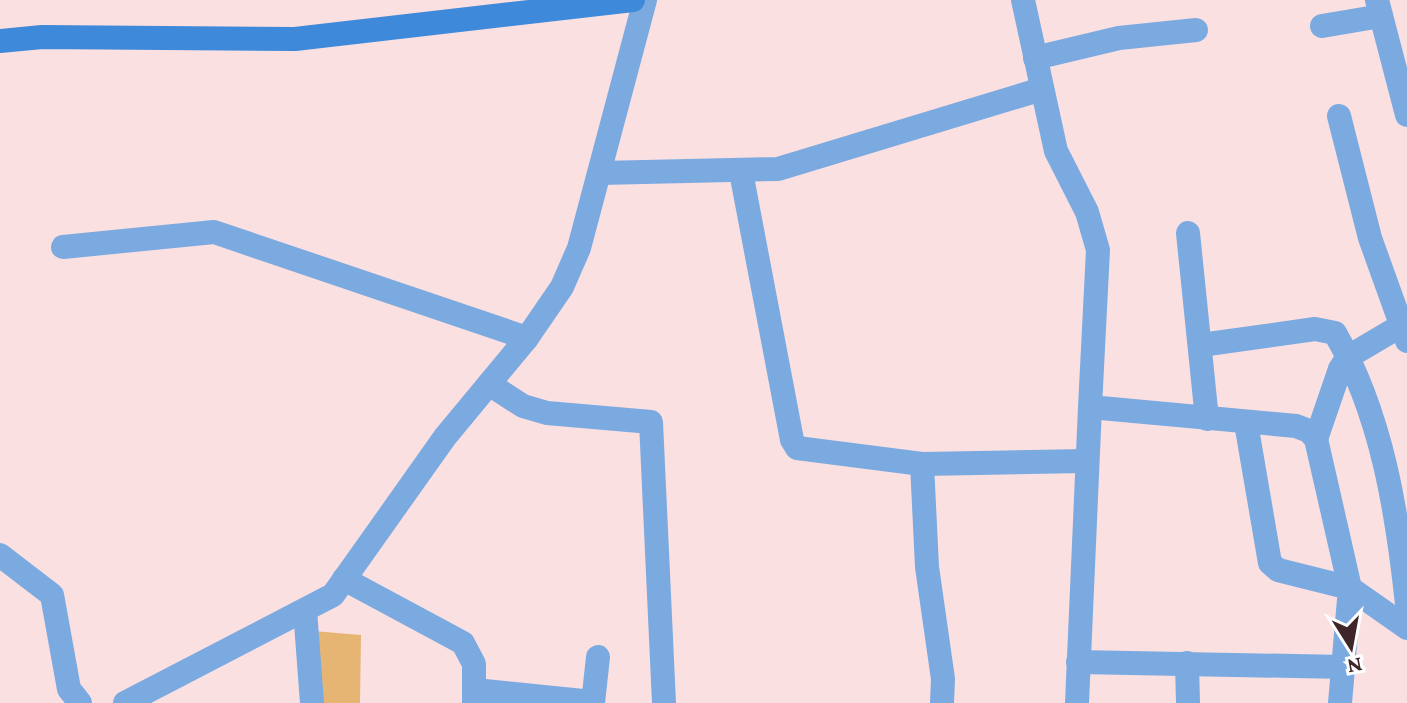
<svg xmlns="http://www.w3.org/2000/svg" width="1407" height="703" viewBox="0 0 1407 703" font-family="'Crimson Pro',serif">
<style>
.green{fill:#e6b473}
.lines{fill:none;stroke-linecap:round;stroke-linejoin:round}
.street{stroke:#7baae0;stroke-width:24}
.secondary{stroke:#3e89d9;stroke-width:24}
</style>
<rect width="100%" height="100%" fill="#fbe0e2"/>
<polygon class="green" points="301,630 361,635 360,703 312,703"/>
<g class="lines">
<g class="street">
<polyline points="1023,0 1056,151 1087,212 1098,250 1090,407 1296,426 1309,431 1316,439 1350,588 1407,628"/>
<polyline points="1377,0 1407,115"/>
<polyline points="1322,26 1381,16"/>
<polyline points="1035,58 1119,38 1196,30"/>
<polyline points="1339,116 1370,238 1407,341"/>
<polyline points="741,172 792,440 797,448 922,464 1086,461"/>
<polyline points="600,173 778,169 1042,89"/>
<polyline points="1188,233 1207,419"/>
<polyline points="63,247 214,232 527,338"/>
<path d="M1201 345 1315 329 1335 333C1382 415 1397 511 1407 604"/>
<polyline points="489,384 523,406 547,413 651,422 664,703"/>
<polyline points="1246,423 1270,563 1278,570 1350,588 1340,703"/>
<polyline points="1316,439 1340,369 1348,357 1407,322"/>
<polyline points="922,464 927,567 943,679 942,703"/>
<polyline points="0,555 52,595 69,689 80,703"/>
<polyline points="344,579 463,643 474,664 474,703"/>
<polyline points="305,610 312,703"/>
<polyline points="1078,662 1344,667"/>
<polyline points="1187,663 1188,703"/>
<polyline points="475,690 593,702"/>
<polyline points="125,703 333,595 445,437 527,338 562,287 579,248 645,0"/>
<polyline points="593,703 598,657"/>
<polyline points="1077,703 1090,407"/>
</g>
<polyline class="secondary" points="0,41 42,37 295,39 633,0"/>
</g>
<g transform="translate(1351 647) rotate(169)" stroke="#ffffff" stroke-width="6" paint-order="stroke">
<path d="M0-6L14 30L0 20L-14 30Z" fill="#3f2629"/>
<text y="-12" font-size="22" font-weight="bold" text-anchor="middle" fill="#3f2629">N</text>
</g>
</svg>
